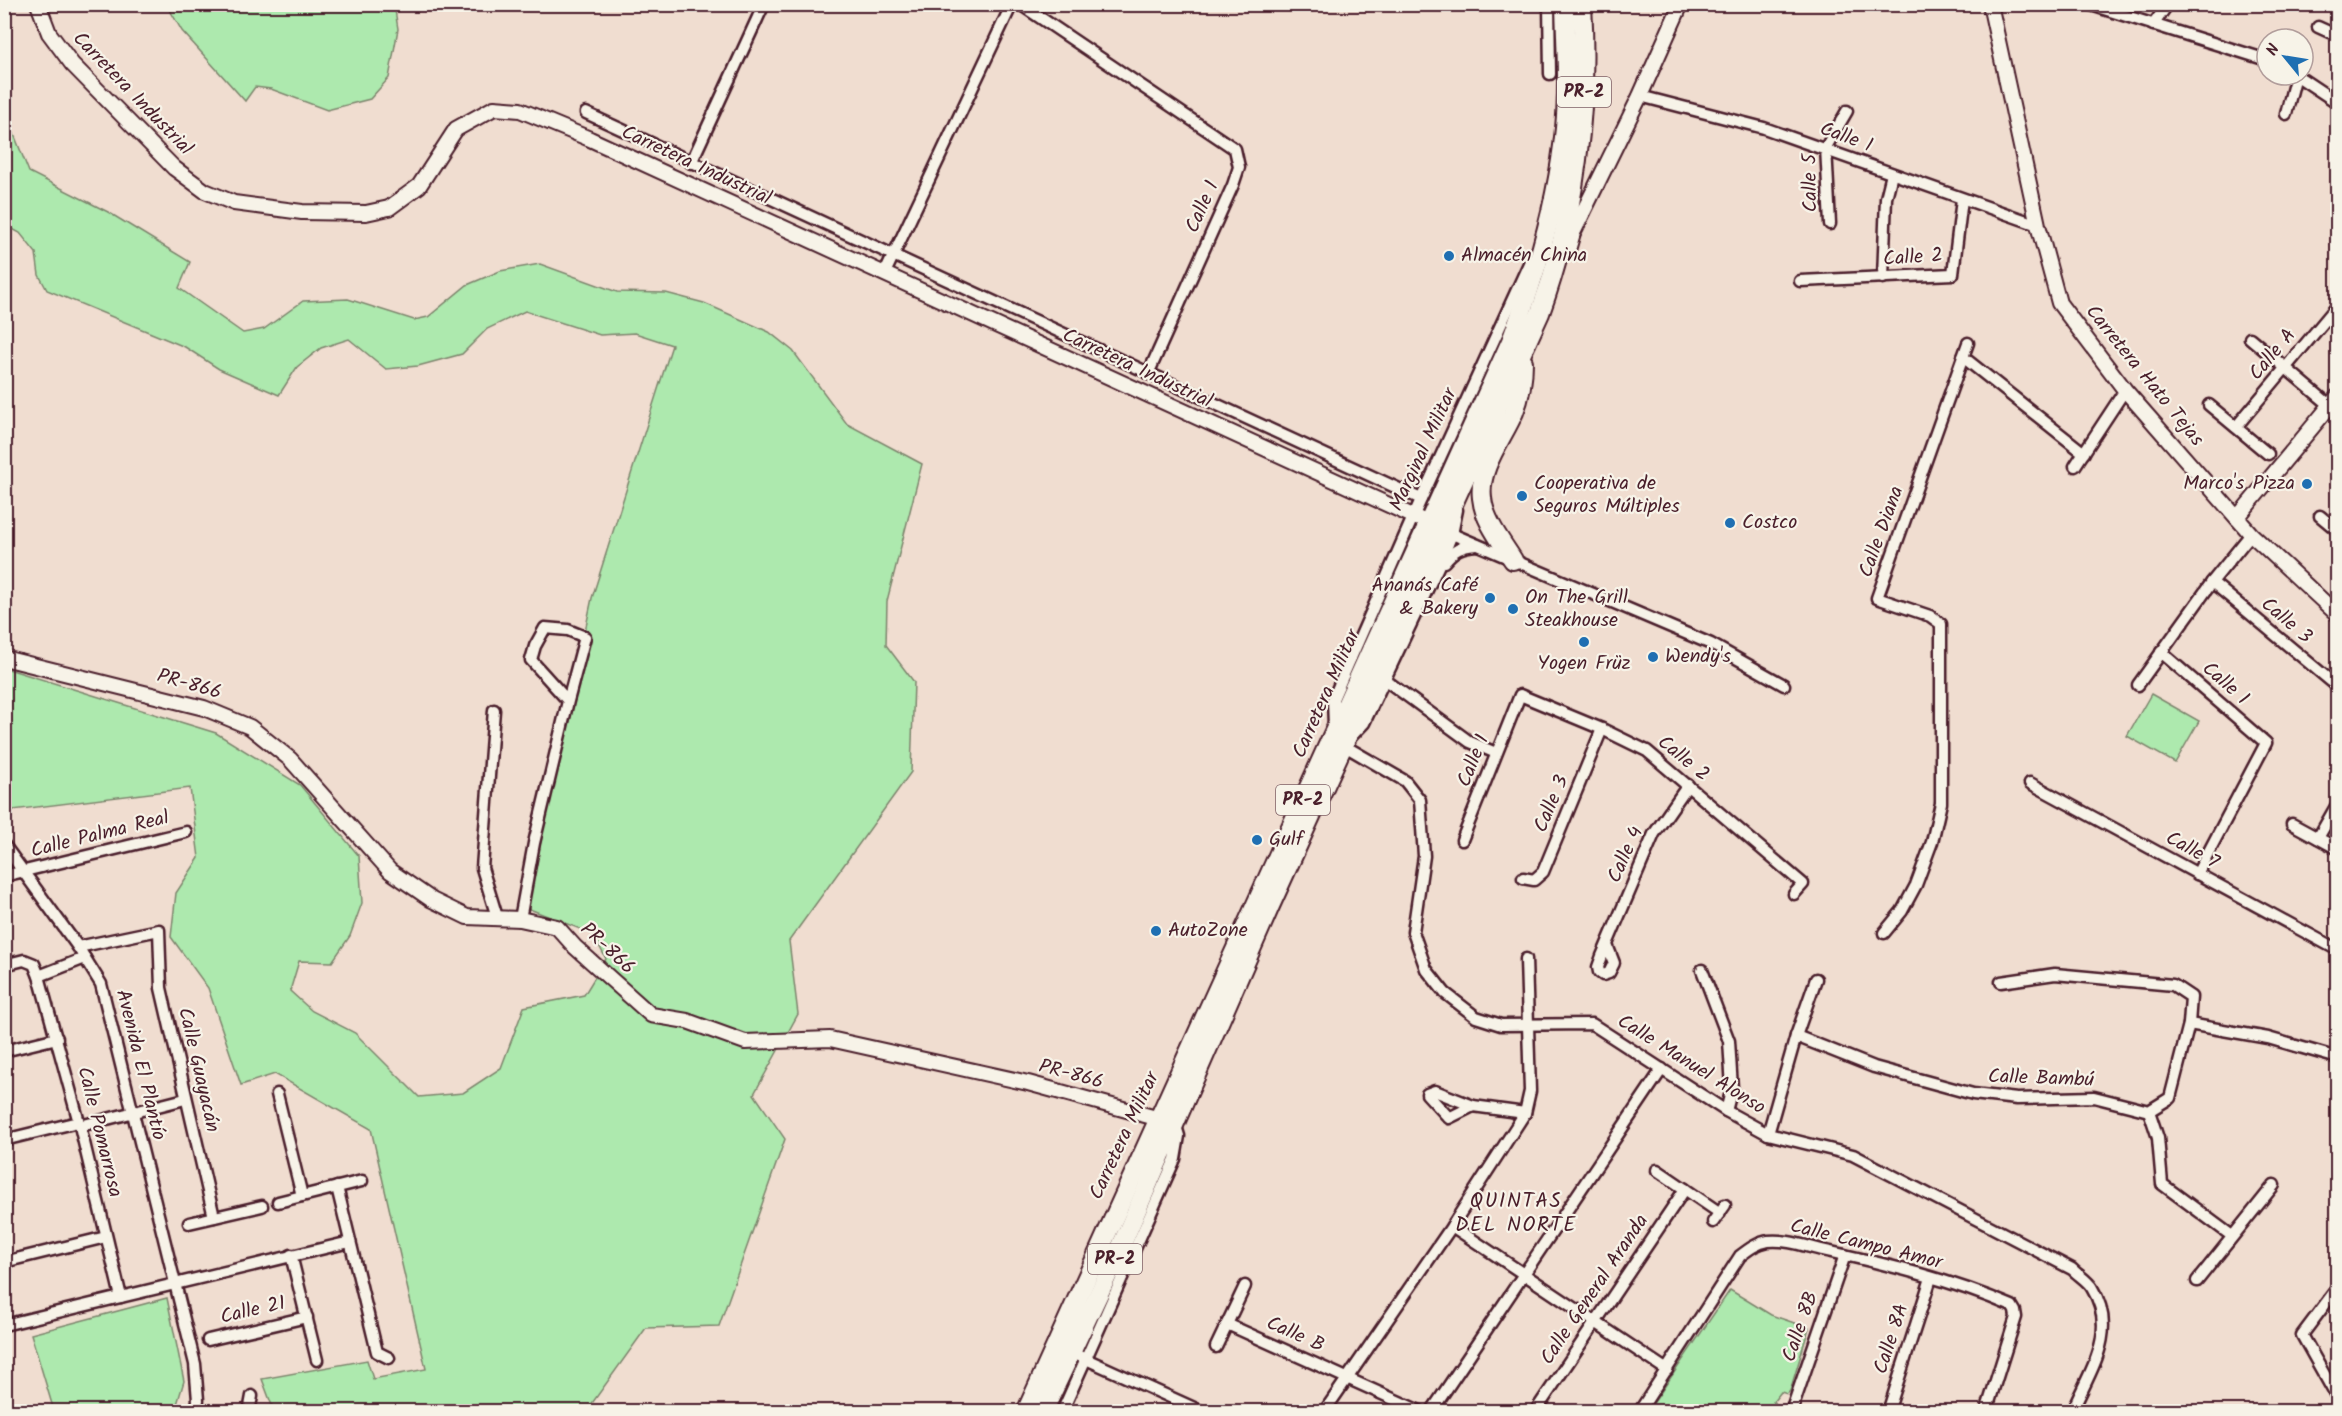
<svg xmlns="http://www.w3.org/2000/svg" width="2342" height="1416" viewBox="0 0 2342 1416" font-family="Kalam,sans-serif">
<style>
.green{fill:#ade9ae;stroke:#7c846c;stroke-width:1.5}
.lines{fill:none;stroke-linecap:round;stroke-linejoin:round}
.minor-casing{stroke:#4a1f2b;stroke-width:15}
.tertiary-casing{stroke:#4a1f2b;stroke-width:18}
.primary-casing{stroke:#4a1f2b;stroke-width:22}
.minor{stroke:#f7f3e8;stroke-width:10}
.tertiary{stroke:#f7f3e8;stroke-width:14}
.primary{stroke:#f7f3e8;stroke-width:18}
.poi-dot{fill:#1f6fb2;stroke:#f7f3e8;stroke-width:2}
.labels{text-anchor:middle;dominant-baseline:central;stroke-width:4.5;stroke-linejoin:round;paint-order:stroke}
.shield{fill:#f7f3e8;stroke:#7e5f64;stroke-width:1.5}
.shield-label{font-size:18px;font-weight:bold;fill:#4a1f2b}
.street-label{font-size:20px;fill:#4a1f2b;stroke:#f7f3e8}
.poi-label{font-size:20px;fill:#4a1f2b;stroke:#f7f3e8;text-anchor:start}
.neighbourhood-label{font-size:21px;letter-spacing:1.5px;fill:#4a1f2b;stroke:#f7f3e8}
</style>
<rect width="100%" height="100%" fill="#f0ddd0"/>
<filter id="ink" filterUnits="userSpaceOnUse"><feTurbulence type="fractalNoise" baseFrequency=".0167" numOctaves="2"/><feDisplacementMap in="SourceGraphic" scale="12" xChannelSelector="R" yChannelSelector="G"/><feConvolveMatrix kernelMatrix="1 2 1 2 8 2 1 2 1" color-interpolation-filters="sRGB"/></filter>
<g filter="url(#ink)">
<g class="green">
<polygon points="167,5 386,5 395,10 398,29 389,78 370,99 327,110 271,89 255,87 245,101 182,31"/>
<polygon points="4,109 29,172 108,212 190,262 179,288 243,333 264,329 303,301 348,299 414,320 428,317 467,285 500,271 540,264 617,292 666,293 704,303 769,332 793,351 847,424 922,464 887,601 886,645 914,682 911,772 789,941 798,1014 754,1094 785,1139 719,1326 646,1328 590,1406 592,1411 274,1411 262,1379 367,1360 373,1379 426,1369 371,1129 275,1074 241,1085 208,988 171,937 176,893 199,858 190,788 5,811 5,668 216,733 300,785 359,856 362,903 350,936 332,962 299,961 290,991 312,1011 355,1033 419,1097 463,1093 501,1068 524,1007 584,995 606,959 593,934 527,908 592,598 672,345 635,333 600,335 525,311 487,329 462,354 418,366 386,369 349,339 321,348 297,367 279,395 219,369 185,347 47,290 39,275 36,253 20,233 5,225"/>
<polygon points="2151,694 2199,721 2175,763 2127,736"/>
<polygon points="1730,1290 1771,1315 1809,1328 1790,1391 1787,1394 1781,1392 1773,1402 1784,1411 1648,1411"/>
<polygon points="167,1298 184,1381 175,1411 54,1411 31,1334"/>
</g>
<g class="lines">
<defs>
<g id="minor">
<polyline points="1020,4 1235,149 1239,167 1233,185 1148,374"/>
<polyline points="1549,4 1550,74"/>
<polyline points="2088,4 2267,60"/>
<polyline points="2153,25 2168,4"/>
<polyline points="2318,27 2338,36"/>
<polyline points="2296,75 2338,103"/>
<polyline points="1640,96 1764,128 2038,225"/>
<polyline points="586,113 1421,499"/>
<polyline points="2286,114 2296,75"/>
<polyline points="691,163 764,4"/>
<polyline points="1830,224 1826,147 1847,111"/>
<polyline points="884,275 1012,4"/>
<polyline points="1883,278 1886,198 1892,174"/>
<polyline points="1800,281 1953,274 1962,199"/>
<polyline points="2250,338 2338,412"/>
<polyline points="1963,357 2084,453"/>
<polyline points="2209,405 2268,454"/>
<polyline points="2236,427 2338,305"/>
<polyline points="2075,466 2125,390"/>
<path d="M1457 510 1452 534 1444 554 1364 723 1343 745 1405 781 1420 800 1424 856 1413 932 1426 969 1445 993 1476 1017 1501 1025 1592 1024 1726 1111 1768 1134 1853 1155 2072 1269C2078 1275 2088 1281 2092 1288 2119 1332 2090 1370 2072 1412"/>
<polyline points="2320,516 2338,531"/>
<polyline points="1452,534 1711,644 1784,685"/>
<path d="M1444 562C1454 550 1461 546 1477 545"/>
<polyline points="2212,582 2338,687"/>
<polyline points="2161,652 2266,743 2197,874"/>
<polyline points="1384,679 1470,742 1496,753"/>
<polyline points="2138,685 2212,582 2251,534"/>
<polyline points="494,710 482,868 497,917"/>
<polyline points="1334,726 1333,699 1413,517 1531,259"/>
<polyline points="2030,783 2338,950"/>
<polyline points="2292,824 2338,849"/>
<polyline points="2318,838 2338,803"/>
<polyline points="1462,840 1520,695 1602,729 1647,751 1803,884 1794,894"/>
<polyline points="4,845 78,947 101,984 195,1364 198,1400 196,1412"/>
<polyline points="4,876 186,832"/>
<polyline points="1523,878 1534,880 1543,872 1602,729"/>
<polyline points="520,919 534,843 568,701 531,660 535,646 545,628 568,630 585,637 568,701"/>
<polyline points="1884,933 1902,911 1916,885 1932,842 1941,803 1941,624 1930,616 1877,598 1968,343"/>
<polyline points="1607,945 1614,963 1609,973 1603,975 1599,972 1598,967 1602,956 1654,834 1688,785"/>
<polyline points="78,947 159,930 161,988 214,1217"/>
<polyline points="4,965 24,960 34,964 39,976 80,1126 121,1297"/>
<polyline points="1702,970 1729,1041 1732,1088 1726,1111"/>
<polyline points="39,976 85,958"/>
<polyline points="2189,1024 2268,1038 2338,1058"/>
<polyline points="1796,1036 1874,1067 1973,1094 2017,1099 2094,1097 2149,1111 2170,1098 2189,1024 2191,997 2173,985 2055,974 2001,982"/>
<polyline points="4,1051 57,1038"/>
<polygon points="1435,1091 1473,1106 1449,1118 1427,1094"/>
<polyline points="277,1094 302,1196"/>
<polyline points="1473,1106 1525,1113"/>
<polyline points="2149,1111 2158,1138 2162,1184 2232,1236"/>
<polyline points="80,1126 185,1099"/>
<polyline points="1768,1134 1796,1036 1816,979"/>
<polyline points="4,1140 78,1122"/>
<polyline points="1657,1170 1720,1213"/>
<polyline points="337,1187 377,1352 389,1358"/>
<polyline points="278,1202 362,1181"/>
<polyline points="1713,1222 1725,1205"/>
<polyline points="189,1223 262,1206"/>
<polyline points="1452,1226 1667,1370"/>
<polyline points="291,1255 317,1360"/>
<polyline points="4,1262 106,1237"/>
<polyline points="2197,1281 2274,1185"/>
<polyline points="2338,1287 2302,1335 2338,1399"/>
<polyline points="1227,1324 1422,1412"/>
<polyline points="4,1325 350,1242"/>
<polyline points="208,1340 307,1317"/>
<polyline points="1216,1347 1245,1286"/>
<polyline points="1066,1350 1203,1412"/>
<polyline points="249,1412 252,1396"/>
<polyline points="1062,1412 1175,1159 1179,1136 1175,1123"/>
<polyline points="1324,1412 1452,1226 1525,1113 1530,1091 1526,959"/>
<polyline points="1431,1412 1662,1069"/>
<polyline points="1535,1412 1685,1189"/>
<path d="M1639 1412 1740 1256C1749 1249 1757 1243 1768 1241 1786 1239 1805 1246 1822 1250 1886 1264 1952 1280 2012 1306L2015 1311 2016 1317 1986 1412"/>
<polyline points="1791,1412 1845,1255"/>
<polyline points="1888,1412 1931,1278"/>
</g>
<g id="tertiary">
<polyline points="38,4 49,33 72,64 174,168 205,191 234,203 302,212 366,213 389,208 419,186 456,129 494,108 520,110 590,139 1452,534"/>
<polyline points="1990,4 2038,225 2059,303 2125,390 2251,534 2338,615"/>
<polyline points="1568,250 1573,233 1640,96 1681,4"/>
<polyline points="2237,518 2338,396"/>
<polyline points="4,658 204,708 250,727 290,759 390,871 432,900 467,917 520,919 557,927 575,947 651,1015 687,1021 745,1042 830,1039 1028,1083 1167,1121"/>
</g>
<g id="primary">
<path d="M1513 560C1501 541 1484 520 1482 498 1478 468 1503 438 1514 412 1520 397 1523 378 1523 362"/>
<path d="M1026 1412 1511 341C1537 272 1558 201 1565 128 1569 87 1566 46 1565 4"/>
<path d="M1043 1412 1118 1253 1270 906 1540 313C1576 214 1588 108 1582 4"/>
</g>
</defs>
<use href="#minor" class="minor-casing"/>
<use href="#tertiary" class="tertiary-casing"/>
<use href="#primary" class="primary-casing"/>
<use href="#minor" class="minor"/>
<use href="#tertiary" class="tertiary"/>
<use href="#primary" class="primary"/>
</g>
</g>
<g class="poi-dot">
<circle cx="1449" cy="256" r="6"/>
<circle cx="2307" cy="484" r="6"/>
<circle cx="1522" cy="496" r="6"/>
<circle cx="1730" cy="523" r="6"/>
<circle cx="1490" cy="598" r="6"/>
<circle cx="1513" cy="609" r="6"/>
<circle cx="1584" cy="642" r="6"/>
<circle cx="1653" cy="657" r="6"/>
<circle cx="1257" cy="840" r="6"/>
<circle cx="1156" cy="931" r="6"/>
</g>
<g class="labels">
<g class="shield">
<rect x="1557" y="77" width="54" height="30" rx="4.5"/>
<rect x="1276" y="785" width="54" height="30" rx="4.5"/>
<rect x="1088" y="1244" width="54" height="30" rx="4.5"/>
</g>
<g class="shield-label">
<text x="1584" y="92">PR-2</text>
<text x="1303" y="800">PR-2</text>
<text x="1115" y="1259">PR-2</text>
</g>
<g class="street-label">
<text transform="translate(132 94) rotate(46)">Carretera Industrial</text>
<text transform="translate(1846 138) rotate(20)">Calle 1</text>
<text transform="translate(696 166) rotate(25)">Carretera Industrial</text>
<text transform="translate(1811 183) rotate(-91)">Calle 5</text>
<text transform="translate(1203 207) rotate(-66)">Calle 1</text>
<text transform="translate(1913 258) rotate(-4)">Calle 2</text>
<text transform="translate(2273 355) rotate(-50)">Calle A</text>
<text transform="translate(1137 369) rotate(25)">Carretera Industrial</text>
<text transform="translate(2144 376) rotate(51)">Carretera Hato Tejas</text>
<text transform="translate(1424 450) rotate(-65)">Marginal Militar</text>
<text transform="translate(1882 532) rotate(-70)">Calle Diana</text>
<text transform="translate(2286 621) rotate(40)">Calle 3</text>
<text transform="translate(2225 684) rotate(41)">Calle 1</text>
<text transform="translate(189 685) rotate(16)">PR-866</text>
<text transform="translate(1327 694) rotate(-66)">Carretera Militar</text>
<text transform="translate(1683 759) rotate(39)">Calle 2</text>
<text transform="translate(1474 761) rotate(-68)">Calle 1</text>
<text transform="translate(1552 804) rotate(-67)">Calle 3</text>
<text transform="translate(100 835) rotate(-14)">Calle Palma Real</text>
<text transform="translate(2192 851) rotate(29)">Calle 7</text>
<text transform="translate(1626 855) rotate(-66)">Calle 4</text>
<text transform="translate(607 949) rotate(43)">PR-866</text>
<text transform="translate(140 1065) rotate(76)">Avenida El Plantío</text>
<text transform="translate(1691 1065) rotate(32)">Calle Manuel Alonso</text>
<text transform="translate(198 1070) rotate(77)">Calle Guayacán</text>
<text transform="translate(1071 1075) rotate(15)">PR-866</text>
<text transform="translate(2041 1079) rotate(2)">Calle Bambú</text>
<text transform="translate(99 1132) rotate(76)">Calle Pomarrosa</text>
<text transform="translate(1125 1136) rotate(-65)">Carretera Militar</text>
<text transform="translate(1866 1245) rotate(14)">Calle Campo Amor</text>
<text transform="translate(1595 1290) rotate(-56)">Calle General Aranda</text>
<text transform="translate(253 1311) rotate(-13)">Calle 21</text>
<text transform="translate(1801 1327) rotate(-71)">Calle 8B</text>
<text transform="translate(1295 1335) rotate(24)">Calle B</text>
<text transform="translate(1892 1339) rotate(-72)">Calle 8A</text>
</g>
<g class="poi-label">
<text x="1461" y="256">Almacén China</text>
<text x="1534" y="484">Cooperativa de<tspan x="1534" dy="23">Seguros Múltiples</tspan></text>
<text x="2295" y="484" text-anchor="end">Marco's Pizza</text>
<text x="1742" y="523">Costco</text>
<text x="1478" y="586" text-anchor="end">Ananás Café<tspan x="1478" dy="23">&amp; Bakery</tspan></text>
<text x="1525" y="598">On The Grill<tspan x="1525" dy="23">Steakhouse</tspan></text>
<text x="1665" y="657">Wendy's</text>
<text x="1584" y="664" text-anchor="middle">Yogen Früz</text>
<text x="1269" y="840">Gulf</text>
<text x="1168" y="931">AutoZone</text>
</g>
<g class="neighbourhood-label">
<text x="1516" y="1201">QUINTAS<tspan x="1516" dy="24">DEL NORTE</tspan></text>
</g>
</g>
<rect width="2342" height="1416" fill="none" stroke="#f7f3e8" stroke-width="24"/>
<rect x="12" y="12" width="2318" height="1392" fill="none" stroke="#4a1f2b" stroke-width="2" filter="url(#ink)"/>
<g transform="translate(2285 57) rotate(300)"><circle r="28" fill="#f7f3e8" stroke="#b29e9c" stroke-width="1.5"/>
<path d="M0-4.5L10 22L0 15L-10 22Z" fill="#1f6fb2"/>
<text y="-9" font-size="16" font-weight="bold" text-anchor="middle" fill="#4a1f2b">N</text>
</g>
</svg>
